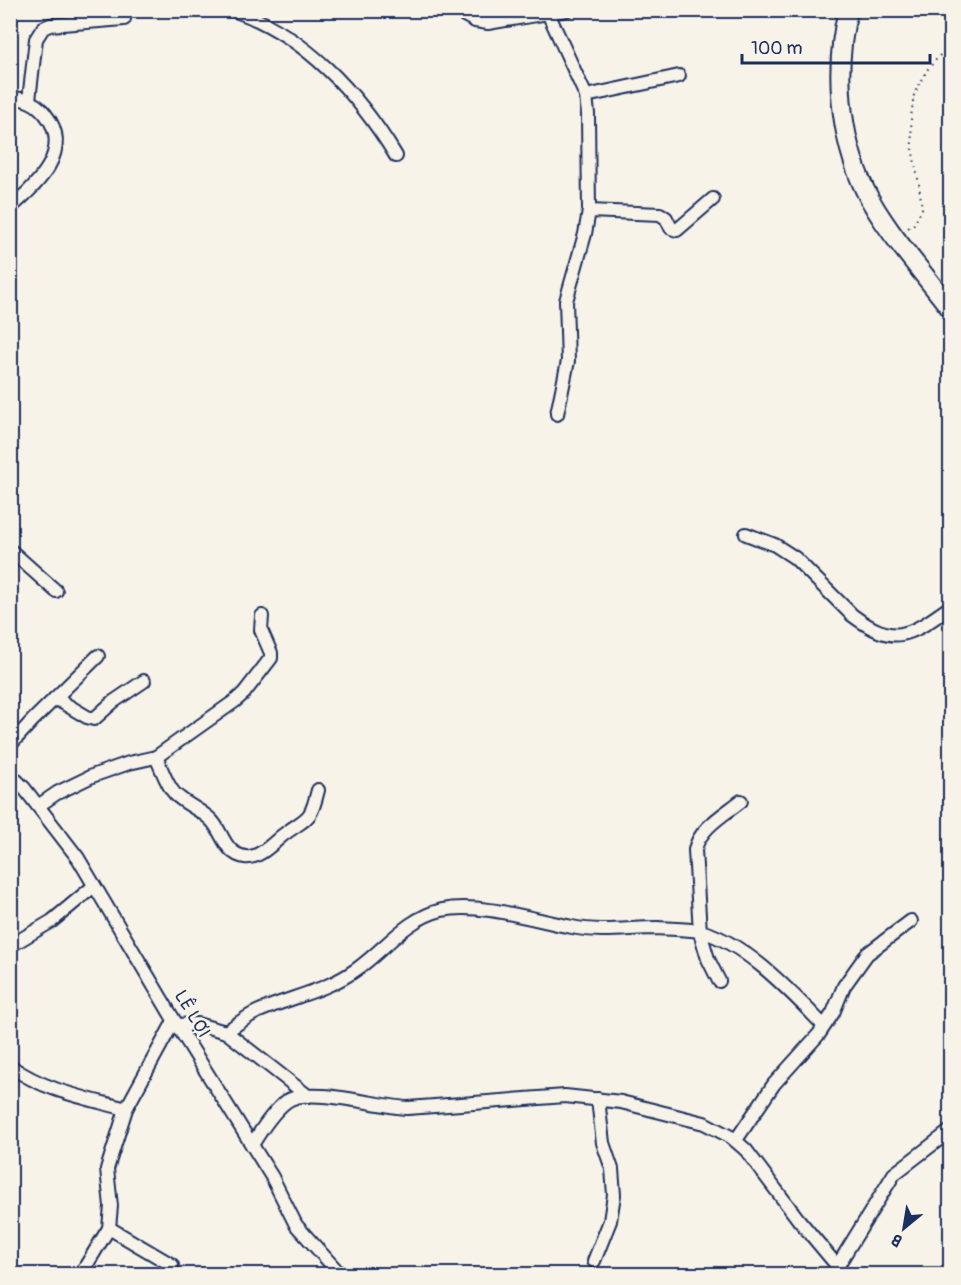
<svg xmlns="http://www.w3.org/2000/svg" width="961" height="1285" viewBox="0 0 961 1285" font-family="Pangolin,sans-serif">
<style>
.lines{fill:none;stroke-linecap:round;stroke-linejoin:round}
.minor-casing{stroke:#1b2f5e;stroke-width:16}
.secondary-casing{stroke:#1b2f5e;stroke-width:22}
.path{stroke:#1b2f5e;stroke-width:2;stroke-dasharray:1.5 4.5;stroke-linecap:butt}
.minor{stroke:#f7f3e8;stroke-width:12}
.secondary{stroke:#f7f3e8;stroke-width:18}
.labels{text-anchor:middle;dominant-baseline:central;stroke-width:5;stroke-linejoin:round;paint-order:stroke}
.street-label{font-size:18px;fill:#1b2f5e;stroke:#f7f3e8}
</style>
<rect width="100%" height="100%" fill="#f7f3e8"/>
<filter id="ink" filterUnits="userSpaceOnUse"><feTurbulence type="fractalNoise" baseFrequency=".0167" numOctaves="2"/><feDisplacementMap in="SourceGraphic" scale="12" xChannelSelector="R" yChannelSelector="G"/><feConvolveMatrix kernelMatrix="1 2 1 2 8 2 1 2 1" color-interpolation-filters="sRGB"/></filter>
<g filter="url(#ink)">
<g class="lines">
<defs>
<g id="minor">
<path d="M233 10C304 34 358 93 396 156"/>
<polyline points="455,10 475,21 488,23 566,10"/>
<polyline points="548,13 586,96 588,114 589,211 585,234 566,301 568,361 557,414"/>
<polyline points="586,96 679,76"/>
<path d="M10 98C26 98 37 103 46 115 74 151 36 186 10 208"/>
<polyline points="29,100 36,39 43,28 50,25 124,19"/>
<polyline points="589,211 660,214 666,218 671,228 677,230 713,199"/>
<path d="M746 534 775 545 795 558 852 615C896 648 910 635 950 607"/>
<polyline points="10,550 56,591"/>
<polyline points="55,698 87,717 94,719 113,702 144,681"/>
<polyline points="10,745 33,720 98,656"/>
<path d="M156 757C162 769 166 784 175 794 186 805 202 810 212 821 223 833 225 854 245 857 259 859 273 843 283 835 308 816 310 823 318 790"/>
<polyline points="10,774 24,788 78,858 177,1025 272,1177 296,1225 340,1274"/>
<polyline points="38,806 57,793 92,776 129,763 156,757 235,701 244,693 271,658 271,653 261,630 262,616"/>
<polyline points="10,946 52,921 94,886"/>
<path d="M719 981 708 959 700 932 695 850C699 828 725 814 741 801"/>
<polyline points="177,1025 197,1024 226,1032 308,1096"/>
<path d="M226 1032C236 1025 246 1017 257 1012 290 997 327 991 357 969 385 949 407 918 442 910 480 902 534 920 572 927 601 933 629 928 658 928 671 929 686 929 699 931 743 940 794 995 824 1026"/>
<path d="M10 1066C45 1091 86 1098 126 1109"/>
<polyline points="736,1140 774,1084 819,1034 833,1013 844,986 867,954 911,921"/>
<path d="M252 1145C261 1130 273 1111 287 1101 308 1086 381 1107 408 1108L565 1096 621 1102 704 1123 731 1137 746 1150 798 1219 844 1274"/>
<polyline points="109,1228 172,1265"/>
<polyline points="594,1261 610,1221 614,1195 612,1169 603,1143 598,1099"/>
<polyline points="838,1265 894,1174 950,1131"/>
<polyline points="81,1274 109,1228 111,1206 107,1169 126,1109 174,1021"/>
</g>
<path id="secondary" d="M848 10C834 67 839 136 865 190 884 229 923 272 950 308"/>
</defs>
<use href="#minor" class="minor-casing"/>
<use href="#secondary" class="secondary-casing"/>
<polyline class="path" points="908,228 914,224 922,209 919,184 912,148 911,117 914,95 927,70 942,53 950,48"/>
<use href="#minor" class="minor"/>
<use href="#secondary" class="secondary"/>
</g>
</g>
<g class="labels">
<g class="street-label">
<text transform="translate(192 1014) rotate(59)">LÊ LỢI</text>
</g>
</g>
<rect width="961" height="1285" fill="none" stroke="#f7f3e8" stroke-width="36"/>
<rect x="18" y="18" width="925" height="1249" fill="none" stroke="#1b2f5e" stroke-width="2" filter="url(#ink)"/>
<g transform="translate(904 1228) rotate(210)" stroke="#f7f3e8" stroke-width="4.5" paint-order="stroke">
<path d="M0-4.5L10 22L0 15L-10 22Z" fill="#1b2f5e"/>
<text y="-9" font-size="16" font-weight="bold" text-anchor="middle" fill="#1b2f5e">B</text>
</g>
<path d="M742 54v9h188v-9" fill="none" stroke="#1b2f5e" stroke-width="3"/>
<text x="751" y="54" font-size="18" fill="#1b2f5e" stroke="#f7f3e8" stroke-width="4.5" paint-order="stroke">100 m</text>
</svg>
